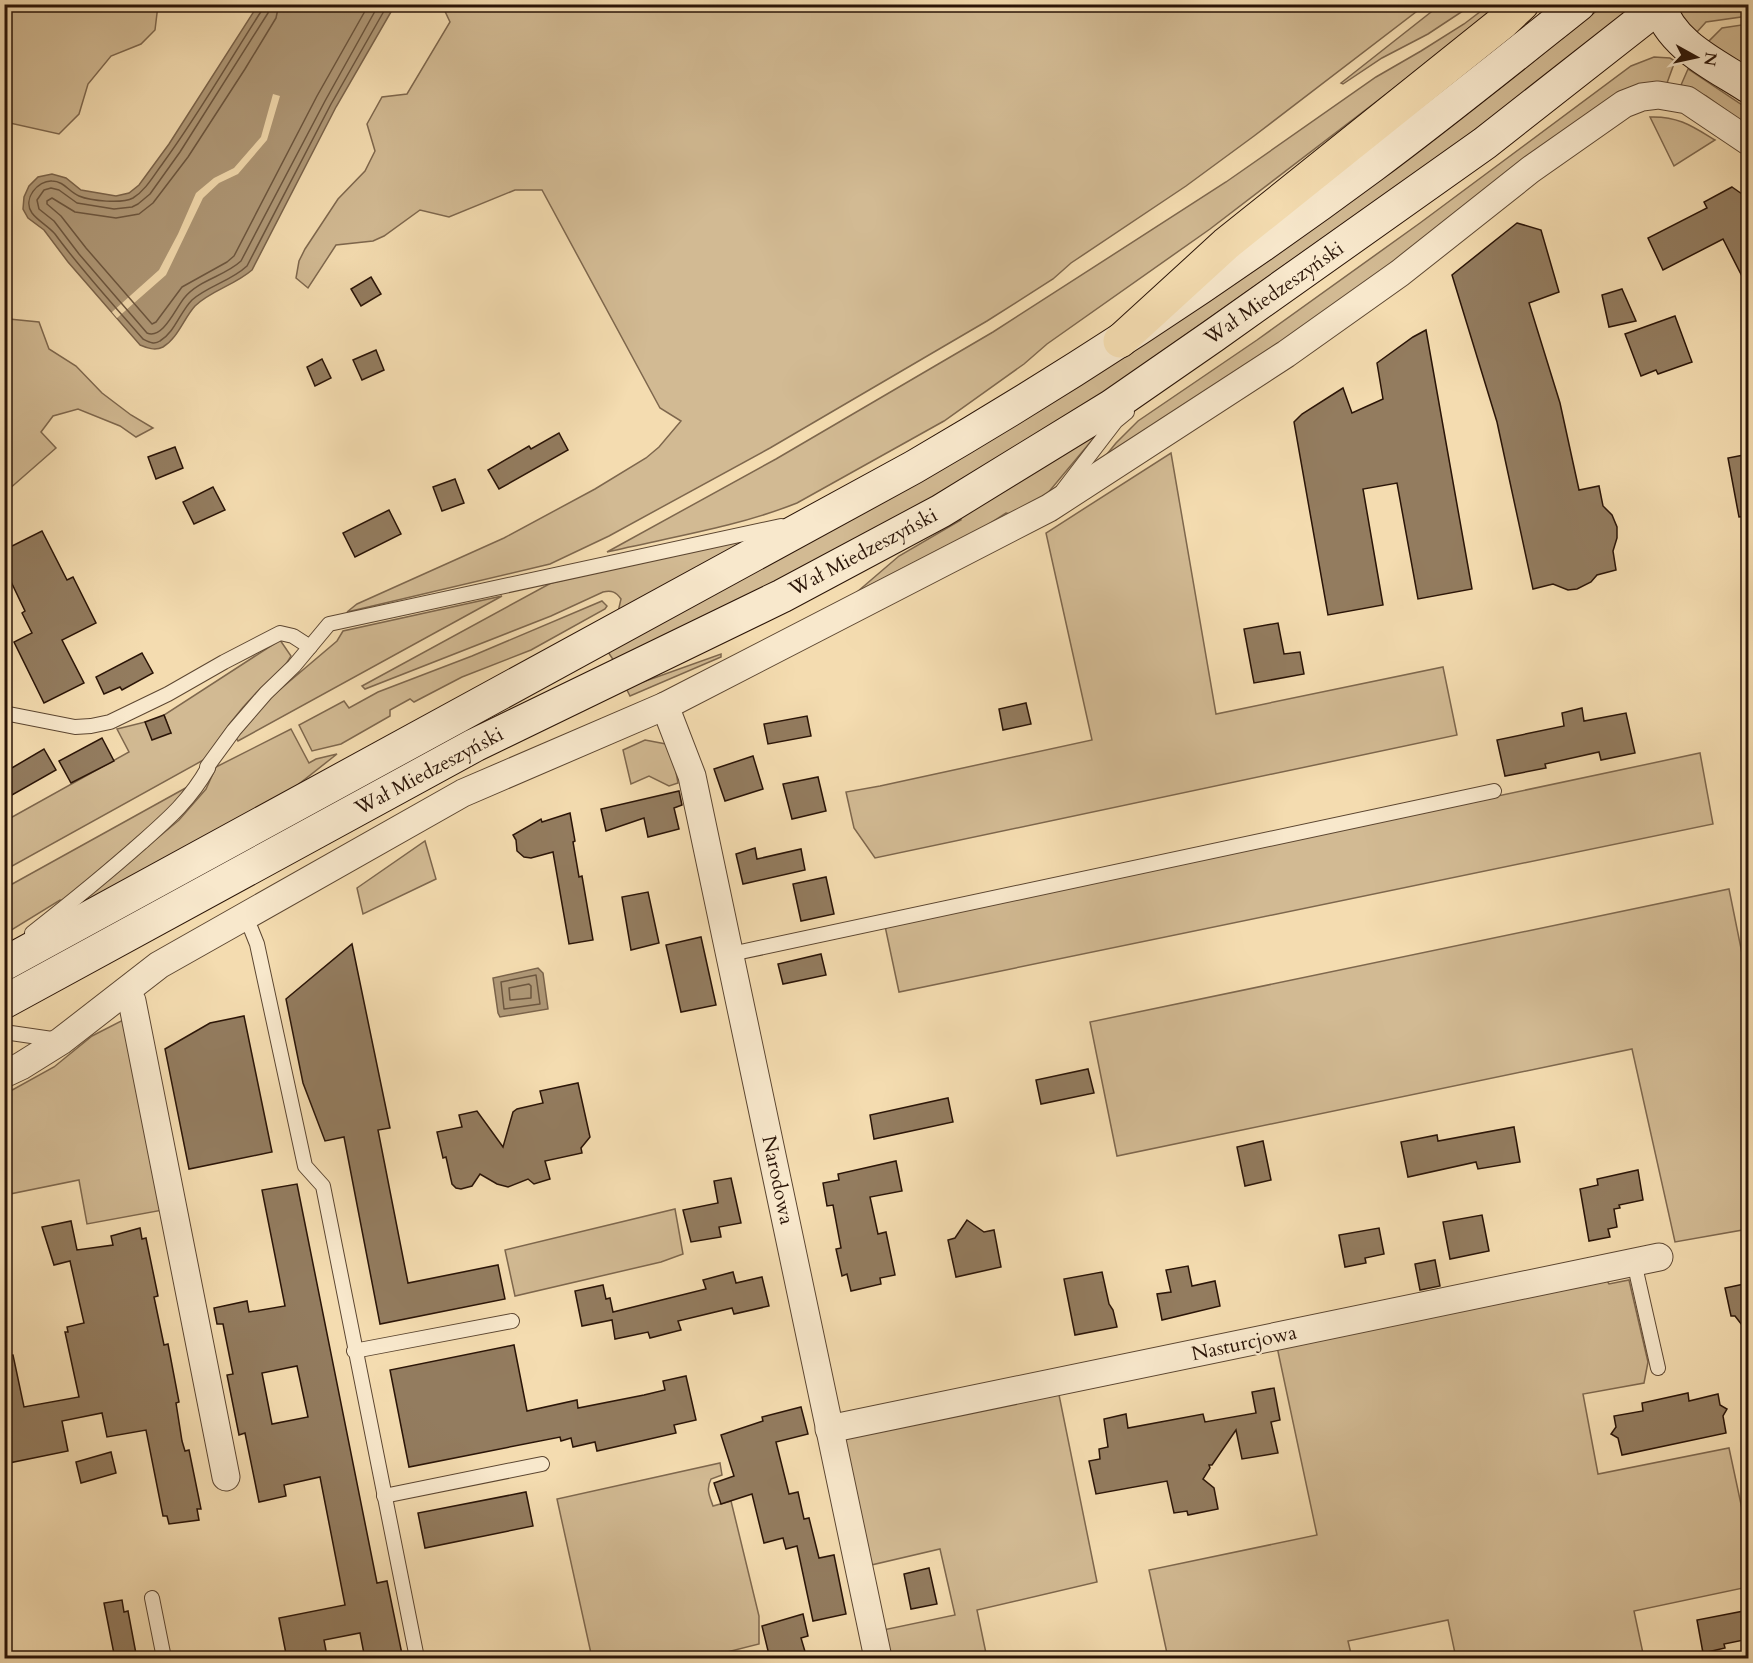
<svg xmlns="http://www.w3.org/2000/svg" width="1753" height="1663" viewBox="0 0 1753 1663" font-family="Cardo,serif">
<style>
.green{fill:#d2ba93;stroke:#7e674d;stroke-width:1.5}
.water{fill:#af9877;stroke:#7a634a;stroke-width:1.5}
.pier{fill:#f4dcb0}
.lines{fill:none;stroke-linecap:round;stroke-linejoin:round}
.shore{stroke:#6c563f;stroke-width:1.5}
.building{fill:#937c5f;stroke:#2a1407;stroke-width:1.5;fill-rule:evenodd}
.service-casing{stroke:#5c4631;stroke-width:16}
.minor-casing{stroke:#5c4631;stroke-width:29}
.secondary-casing{stroke:#2a1407;stroke-width:35}
.primary-casing{stroke:#2a1407;stroke-width:35}
.service{stroke:#f8e8cc;stroke-width:14}
.minor{stroke:#f8e8cc;stroke-width:27}
.secondary{stroke:#f8e8cc;stroke-width:33}
.primary{stroke:#f4dcb0;stroke-width:33}
.labels{text-anchor:middle;dominant-baseline:central;stroke-width:4.5;stroke-linejoin:round;paint-order:stroke}
.street-label{font-size:20px;fill:#2a1407;stroke:#f8e8cc}
</style>
<rect width="100%" height="100%" fill="#f4dcb0"/>
<filter id="stains"><feTurbulence type="fractalNoise" baseFrequency=".00333" numOctaves="4"/><feColorMatrix values="0 0 0 0 .2 0 0 0 0 .09 0 0 0 0 .02 0 0 0 .5 -.17"/></filter>
<radialGradient id="worn" r=".72"><stop offset=".6" stop-color="#630" stop-opacity="0"/><stop offset="1" stop-color="#630" stop-opacity=".3"/></radialGradient>
<g class="green">
<polygon points="4,5 5,4 158,5 155,30 141,44 111,56 88,84 79,114 59,134 10,123 5,127"/>
<polygon points="442,5 1425,5 1254,136 1186,186 1071,263 1053,279 987,321 770,448 609,536 550,564 347,612 357,604 504,538 595,489 646,458 659,447 681,421 660,408 542,190 515,190 449,217 420,210 384,236 373,241 336,245 308,288 296,278 299,261 305,249 338,199 365,171 375,151 367,124 382,97 407,94 450,22"/>
<polygon points="1440,5 1472,5 1428,34 1382,58 1343,84 1341,83"/>
<path d="M1489 5H1499L1402 82 1210 229 1047 344 1024 364 944 421 797 503C737 527 671 537 607 552L776 459 993 332 1226 182 1376 77 1421 51 1464 24Z"/>
<polygon points="1604,5 1639,5 1451,148 1103,393 949,489 772,584 614,661 608,652 1499,89"/>
<polygon points="1687,5 1748,5 1748,16 1706,22 1697,32 1694,32 1678,11"/>
<polygon points="1748,24 1748,69 1708,42 1722,28"/>
<polygon points="1654,57 1670,58 1675,61 1667,83 1099,464 1116,443 1138,421 1257,340 1420,223 1631,66"/>
<polygon points="1688,69 1748,109 1748,126 1706,96 1681,85"/>
<path d="M1650 117C1678 116 1692 126 1715 140L1674 166Z"/>
<polygon points="5,317 9,319 39,322 49,349 76,366 102,393 131,415 153,428 136,437 120,426 78,409 53,416 41,432 56,448 8,490 8,512 5,514"/>
<polygon points="1098,433 1047,494 1015,515 1006,513 986,526 857,592 899,556 961,520 960,517"/>
<polygon points="1171,453 1216,714 1443,667 1457,735 875,858 854,828 846,792 880,786 1092,740 1046,533"/>
<path d="M735 541 742 543 618 612 621 599C616 592 612 590 603 592L551 616 365 689 362 686 551 583Z"/>
<polygon points="502,596 238,741 236,738 271,697 337,641 343,631"/>
<polygon points="602,601 607,606 605,609 531,650 462,677 414,702 410,699 390,710 390,716 341,744 312,751 299,725 344,701 349,708 378,692 472,656"/>
<path d="M280 640 291 656C283 671 271 679 259 690 239 710 221 734 207 758L5 870V821L129 752 117 729 145 722 171 733 164 715Z"/>
<polygon points="721,654 721,657 630,696 626,688"/>
<polygon points="291,729 309,763 316,759 337,754 295,787 75,907 179,820 206,789 216,767"/>
<polygon points="645,740 666,744 672,750 678,783 669,786 649,776 631,784 623,750"/>
<polygon points="1700,753 1713,824 899,992 885,926"/>
<polygon points="191,785 177,803 63,901 60,900 5,934 5,888"/>
<polygon points="425,841 436,879 363,914 357,888"/>
<polygon points="1729,889 1748,983 1748,1229 1675,1242 1632,1049 1117,1156 1090,1022"/>
<polygon points="125,1019 163,1210 87,1224 79,1180 5,1195 5,1094 54,1067 92,1036"/>
<polygon points="675,1209 683,1254 661,1262 515,1296 505,1250"/>
<polygon points="1604,1276 1609,1284 1629,1280 1648,1362 1644,1383 1583,1394 1598,1474 1729,1448 1748,1537 1748,1587 1634,1611 1644,1658 1456,1658 1448,1620 1348,1641 1352,1658 1168,1658 1149,1570 1317,1535 1276,1342"/>
<polygon points="1058,1390 1097,1582 977,1610 987,1658 889,1658 883,1630 955,1615 940,1549 867,1566 840,1435"/>
<path d="M720 1463 722 1475 711 1479C706 1489 709 1495 713 1506L731 1501 759 1616V1644L727 1652 729 1658H592L557 1499Z"/>
</g>
<g class="water">
<path d="M258 5H395L336 107 252 270C235 285 210 291 195 306 184 318 178 338 163 347 155 351 147 348 140 345L68 262 44 230 28 218 23 209 24 197 29 186 38 177 52 174 66 178 81 190 116 196 129 193 139 185 169 144Z"/>
<polygon points="538,968 543,973 548,1009 500,1017 498,1013 493,978"/>
</g>
<polygon class="pier" points="273,94 280,96 267,140 238,174 219,183 203,198 166,275 117,318 112,312 159,270 178,234 196,193 214,178 234,168 261,137"/>
<g class="lines">
<g class="shore">
<path d="M262 4V10C229 61 199 114 163 163 154 175 146 190 133 198 122 204 91 201 79 196 69 192 64 181 52 181 38 180 22 199 32 213 38 221 48 226 55 234 82 271 113 304 143 339 149 342 154 345 160 341 175 332 180 312 192 300 208 286 231 281 247 266L331 104 388 4"/>
<path d="M270 4 268 13 180 152 150 194 138 204 132 207 114 209 77 203 59 190 51 188 44 190 37 200 39 209 54 221 79 254 147 333C163 340 176 307 185 297 199 280 225 276 241 261L325 101 379 4"/>
<polyline points="279,4 276,18 245,69 188,157 153,203 139,214 116,218 75,212 52,198 47,201 47,204 61,216 86,248 152,324 156,322 182,287 227,262 234,256 317,96 369,4"/>
<polygon points="536,975 540,1004 504,1009 501,982"/>
<polygon points="529,984 531,986 531,998 510,1000 509,988"/>
</g>
</g>
<g class="building">
<polygon points="1732,187 1749,199 1749,290 1723,239 1663,270 1648,238 1707,208 1704,202"/>
<polygon points="1517,223 1541,230 1559,292 1529,303 1560,403 1579,490 1599,486 1603,506 1612,515 1617,527 1617,538 1613,551 1616,570 1597,575 1591,582 1577,589 1568,590 1553,584 1533,589 1497,422 1452,275"/>
<polygon points="371,277 381,294 361,306 351,289"/>
<polygon points="1622,289 1636,321 1609,327 1602,295"/>
<polygon points="1675,316 1692,362 1658,374 1656,370 1641,376 1625,334"/>
<polygon points="1426,330 1472,589 1418,599 1397,483 1363,489 1383,605 1328,615 1294,422 1302,414 1343,388 1352,413 1383,399 1377,363 1413,337"/>
<polygon points="376,350 384,370 362,380 353,360"/>
<polygon points="322,359 331,378 315,386 307,367"/>
<polygon points="559,433 568,450 499,489 488,470 529,446 531,449"/>
<polygon points="175,447 183,468 156,479 148,457"/>
<polygon points="1749,454 1749,516 1739,517 1728,458"/>
<polygon points="455,479 464,503 442,511 433,487"/>
<polygon points="213,487 225,510 194,524 183,502"/>
<polygon points="389,510 401,534 355,557 343,533"/>
<polygon points="42,531 67,580 73,577 96,623 62,640 84,683 44,703 14,642 32,633 22,613 25,611 4,567 4,550"/>
<polygon points="1278,623 1284,654 1300,652 1304,674 1254,683 1244,629"/>
<polygon points="142,653 153,673 122,690 120,687 104,694 96,677"/>
<polygon points="1026,703 1031,724 1003,730 999,709"/>
<polygon points="1582,708 1584,721 1626,713 1635,753 1601,760 1599,752 1545,764 1546,768 1505,776 1497,740 1564,726 1562,713"/>
<polygon points="164,715 171,733 152,740 145,722"/>
<polygon points="807,716 811,736 768,744 764,724"/>
<polygon points="102,738 114,761 71,783 59,761"/>
<polygon points="44,749 56,770 5,799 5,772"/>
<polygon points="753,756 763,789 725,801 714,769"/>
<polygon points="818,777 826,811 792,819 783,784"/>
<polygon points="679,791 682,805 674,808 679,829 648,837 644,818 606,831 601,809"/>
<polygon points="570,813 575,841 573,842 579,877 582,876 593,940 569,944 553,852 531,858 524,857 517,851 516,840 513,835 541,819 542,822"/>
<polygon points="755,848 757,859 801,849 805,870 743,884 736,854"/>
<polygon points="826,877 834,914 801,921 793,884"/>
<polygon points="648,892 659,943 631,950 622,897"/>
<polygon points="701,937 716,1005 681,1012 666,945"/>
<polygon points="352,944 390,1128 378,1130 408,1283 498,1265 505,1299 380,1324 344,1137 325,1141 303,1083 286,999"/>
<polygon points="821,954 826,975 783,984 778,964"/>
<polygon points="244,1016 272,1152 189,1169 165,1049 210,1023"/>
<polygon points="1088,1069 1094,1093 1041,1104 1036,1080"/>
<polygon points="578,1083 590,1137 581,1148 582,1153 545,1161 550,1179 534,1184 528,1179 508,1187 497,1184 480,1174 472,1186 461,1189 456,1188 452,1184 446,1157 443,1158 437,1132 462,1127 459,1115 477,1111 503,1147 513,1112 517,1109 543,1103 540,1091"/>
<polygon points="948,1098 953,1122 874,1139 870,1115"/>
<polygon points="1514,1127 1520,1162 1478,1169 1476,1162 1408,1177 1401,1142 1437,1135 1438,1141"/>
<polygon points="1263,1141 1271,1180 1245,1186 1237,1147"/>
<polygon points="896,1161 902,1191 870,1197 878,1234 886,1232 895,1275 880,1278 881,1284 851,1291 847,1274 842,1276 836,1249 841,1248 833,1205 827,1206 823,1183 839,1180 838,1174"/>
<polygon points="1638,1170 1643,1200 1619,1205 1620,1208 1614,1209 1617,1227 1608,1229 1610,1237 1589,1241 1580,1189 1598,1185 1597,1179"/>
<polygon points="731,1178 741,1223 719,1227 721,1237 691,1242 683,1210 718,1203 714,1181"/>
<path d="M297 1184 377 1583 387 1581 403 1659H365L360 1633 324 1640 327 1656 316 1659H287L279 1618 345 1605 320 1477 284 1485 286 1496 259 1502 245 1433 239 1435 227 1375 233 1374 223 1324H217L214 1308 247 1301 249 1312 285 1306 262 1190ZM297 1366 308 1417 272 1424 262 1373Z"/>
<polygon points="1482,1215 1489,1251 1450,1259 1443,1222"/>
<polygon points="967,1220 984,1232 994,1230 1001,1267 956,1277 948,1240 955,1238"/>
<polygon points="71,1221 77,1250 113,1245 111,1236 140,1228 142,1239 146,1238 158,1296 154,1297 164,1345 168,1344 179,1402 176,1403 182,1441 185,1451 189,1450 201,1509 197,1509 199,1520 169,1524 167,1516 163,1516 146,1430 107,1437 102,1413 62,1421 68,1451 4,1464 4,1356 13,1355 24,1407 79,1397 65,1332 68,1332 67,1327 84,1323 70,1261 54,1265 42,1227"/>
<polygon points="1379,1228 1384,1254 1365,1258 1366,1263 1345,1267 1339,1235"/>
<polygon points="1435,1260 1440,1286 1420,1290 1415,1264"/>
<polygon points="1188,1266 1192,1286 1215,1281 1220,1306 1162,1320 1157,1294 1171,1292 1166,1270"/>
<polygon points="733,1272 736,1283 762,1277 769,1306 734,1314 732,1308 678,1321 681,1330 650,1338 648,1332 615,1339 612,1320 582,1326 575,1291 603,1285 606,1299 610,1298 613,1312 706,1289 703,1280"/>
<polygon points="1102,1272 1109,1304 1113,1310 1117,1327 1075,1335 1064,1279"/>
<polygon points="1749,1283 1749,1334 1735,1316 1731,1316 1725,1288"/>
<polygon points="514,1345 527,1411 577,1400 578,1408 644,1395 665,1390 663,1381 686,1376 696,1420 674,1425 676,1433 597,1451 595,1442 573,1447 571,1438 561,1441 560,1437 409,1467 390,1370"/>
<polygon points="1274,1388 1280,1420 1271,1422 1278,1453 1242,1459 1236,1430 1212,1465 1209,1465 1210,1468 1203,1479 1214,1488 1218,1509 1188,1515 1187,1511 1174,1513 1167,1481 1096,1494 1089,1461 1100,1459 1099,1449 1108,1447 1104,1419 1126,1414 1128,1428 1203,1414 1205,1422 1256,1413 1252,1392"/>
<polygon points="1688,1393 1689,1401 1718,1394 1720,1405 1727,1409 1723,1416 1726,1433 1622,1455 1618,1438 1611,1434 1616,1427 1614,1416 1643,1411 1642,1403"/>
<polygon points="801,1407 808,1434 776,1442 789,1494 798,1492 804,1519 809,1518 819,1558 834,1555 846,1614 813,1621 797,1546 786,1549 783,1538 764,1543 752,1494 721,1504 714,1483 734,1476 721,1435 763,1421 762,1417"/>
<polygon points="111,1452 116,1473 81,1483 76,1462"/>
<polygon points="526,1492 533,1526 425,1548 418,1513"/>
<polygon points="929,1568 937,1604 911,1609 904,1574"/>
<polygon points="122,1600 124,1612 128,1611 137,1659 115,1659 104,1603"/>
<polygon points="1749,1610 1749,1639 1724,1644 1725,1648 1703,1653 1697,1620"/>
<polygon points="803,1614 808,1636 801,1638 806,1655 789,1659 770,1659 762,1626"/>
</g>
<g class="lines">
<defs>
<g id="service">
<polyline points="1063,490 1116,421 1127,412"/>
<polyline points="4,713 75,727 91,726 110,722 168,694 224,662 280,633 293,636 310,647"/>
<polyline points="243,918 251,929 257,944 305,1166 323,1186 417,1658"/>
<path d="M32 933C69 904 106 874 141 843 168 819 190 800 208 768L207 767 234 730 266 693 294 666 329 624 781 526"/>
<polyline points="731,954 1494,791"/>
<polyline points="4,1032 59,1040"/>
<polyline points="1634,1262 1658,1368"/>
<polyline points="354,1351 512,1321"/>
<polyline points="384,1496 542,1464"/>
<polyline points="152,1598 164,1658"/>
</g>
<g id="minor">
<polyline points="665,706 692,776 878,1658"/>
<polyline points="132,1001 226,1477"/>
<polyline points="4,1074 21,1066 61,1041 159,965 463,793 665,706 1049,508 1286,354 1400,273 1530,170 1624,104 1642,97 1658,95 1687,100 1748,141"/>
<polyline points="829,1429 1659,1257"/>
</g>
<g id="secondary">
<path d="M1659 4C1670 45 1716 65 1748 86"/>
<path d="M4 964 914 467C1072 375 1225 275 1372 166 1442 114 1510 59 1579 4"/>
<polyline points="4,1002 475,745 782,596 941,511 1112,406 1213,336 1485,143 1662,4"/>
</g>
<polyline id="primary" points="1120,341 1226,244 1503,22 1522,4"/>
</defs>
<use href="#service" class="service-casing"/>
<use href="#minor" class="minor-casing"/>
<use href="#secondary" class="secondary-casing"/>
<use href="#primary" class="primary-casing"/>
<use href="#service" class="service"/>
<use href="#minor" class="minor"/>
<use href="#secondary" class="secondary"/>
<use href="#primary" class="primary"/>
</g>
<g class="labels">
<g class="street-label">
<text transform="translate(1274 293) rotate(-35)">Wał Miedzeszyński</text>
<text transform="translate(863 552) rotate(-28)">Wał Miedzeszyński</text>
<text transform="translate(429 771) rotate(-28)">Wał Miedzeszyński</text>
<text transform="translate(778 1180) rotate(78)">Narodowa</text>
<text transform="translate(1244 1343) rotate(-12)">Nasturcjowa</text>
</g>
</g>
<rect width="1753" height="1663" fill="none" stroke="#f4dcb0" stroke-width="24"/>
<rect x="6" y="6" width="1741" height="1651" fill="none" stroke="#2a1407" stroke-width="3"/>
<rect x="12" y="12" width="1729" height="1639" fill="none" stroke="#2a1407" stroke-width="1.5"/>
<g transform="translate(1696 57) rotate(98)" stroke="#f8e8cc" stroke-width="4.5" paint-order="stroke">
<path d="M0-4.5L10 22L0 15L-10 22Z" fill="#2a1407"/>
<text y="-9" font-size="16" font-weight="bold" text-anchor="middle" fill="#2a1407">N</text>
</g>
<rect width="100%" height="100%" filter="url(#stains)"/>
<rect width="100%" height="100%" fill="url(#worn)"/>
</svg>
